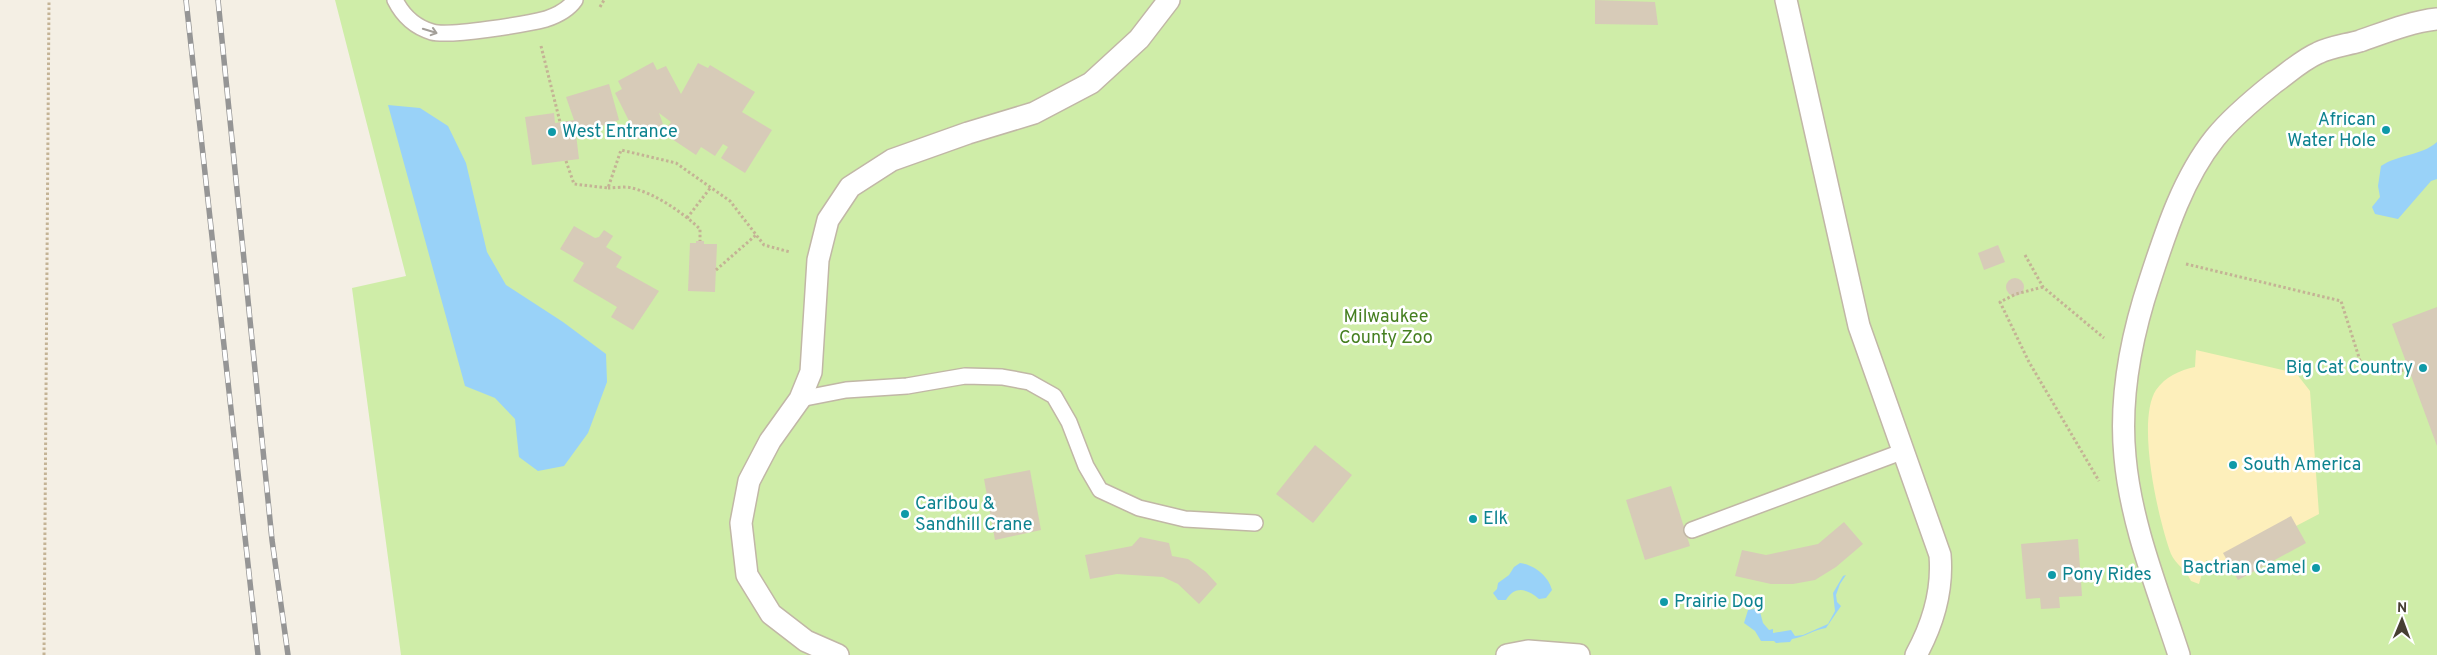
<svg xmlns="http://www.w3.org/2000/svg" width="2437" height="655" viewBox="0 0 2437 655" font-family="Overpass,sans-serif">
<style>
.green{fill:#cfeda8}
.sand{fill:#fdefbb}
.water{fill:#99d2f8}
.building{fill:#d7cbb8}
.lines{fill:none;stroke-linecap:round;stroke-linejoin:round}
.service-casing{stroke:#c1b7a6;stroke-width:18}
.pedestrian-casing{stroke:#c1b7a6;stroke-width:24}
.path{stroke:#c4b395;stroke-width:3;stroke-dasharray:2.5 2.5;stroke-linecap:butt}
.service{stroke:#fff;stroke-width:15}
.pedestrian{stroke:#fff;stroke-width:21}
.rail-casing{stroke:#959595;stroke-width:5.5}
.rail{stroke:#fff;stroke-width:4;stroke-dasharray:11;stroke-linecap:butt}
.oneway{stroke:#a39f99}
.culture-dot{fill:#0f9aa8;stroke:#fff;stroke-width:2}
.labels{text-anchor:middle;dominant-baseline:central;stroke-width:5;stroke-linejoin:round;paint-order:stroke}
.culture-label{font-size:18px;fill:#0d838f;stroke:#fff;text-anchor:start}
.park-label{font-size:18px;fill:#457f20;stroke:#fff}
</style>
<rect width="100%" height="100%" fill="#f4efe4"/>
<polygon class="green" points="335,0 2437,0 2437,655 401,655 352,288 406,276"/>
<path class="sand" d="M2196 350 2296 373 2310 391 2319 514 2222 565 2206 560 2199 584 2191 581C2185 568 2176 565 2171 554 2158 519 2136 421 2156 390 2165 377 2180 370 2195 367Z"/>
<g class="water">
<polygon points="388,105 420,108 448,126 466,163 487,252 506,285 563,322 606,354 607,382 588,433 564,466 538,471 519,457 515,419 495,398 465,386"/>
<path d="M2437 142V179L2431 181 2398 219 2375 214 2372 207 2380 197 2378 186 2381 166C2399 154 2421 156 2437 142Z"/>
<path d="M1520 563C1533 564 1549 576 1552 590L1546 598 1539 599C1528 589 1515 585 1506 600H1498L1493 593 1497 589 1498 583 1509 575 1514 567Z"/>
<path d="M1846 575 1840 584 1836 595 1837 602 1841 606 1826 628C1813 630 1805 637 1792 639L1790 642 1776 643 1774 641H1761L1755 631 1744 623 1748 610 1759 608 1763 623 1769 630 1773 629V633L1791 630 1795 636 1803 635 1828 624 1835 611 1833 593 1843 576Z"/>
</g>
<g class="building">
<polygon points="1595,0 1655,2 1658,25 1595,24"/>
<polygon points="653,62 657,70 666,66 681,94 698,63 708,68 710,65 755,92 742,112 772,130 745,173 721,158 728,147 723,144 715,156 701,147 696,155 672,139 677,131 668,126 671,122 659,113 663,124 638,139 615,93 622,89 618,81"/>
<polygon points="609,84 619,120 578,134 575,126 579,159 532,165 525,117 554,113 555,123 574,120 566,97"/>
<polygon points="574,226 595,238 599,237 604,230 613,236 606,247 622,257 616,267 659,291 633,330 611,317 617,307 573,281 584,263 560,249"/>
<polygon points="696,241 704,241 704,244 717,244 715,292 688,291 690,243 696,243"/>
<polygon points="1998,245 2005,262 1984,270 1978,253"/>
<circle cx="2015" cy="287" r="9"/>
<polygon points="2437,307 2437,446 2392,324"/>
<polygon points="1315,445 1352,475 1313,523 1276,494"/>
<polygon points="1030,470 1041,530 995,540 984,479"/>
<polygon points="1671,486 1690,546 1645,560 1626,500"/>
<polygon points="2291,516 2306,543 2238,580 2223,553"/>
<polygon points="1844,522 1863,544 1836,567 1815,580 1793,584 1771,584 1735,576 1742,550 1766,555 1818,544"/>
<polygon points="1140,537 1169,543 1172,556 1188,559 1206,572 1217,584 1199,604 1178,584 1163,577 1117,574 1090,579 1085,555 1132,546"/>
<polygon points="2078,539 2082,596 2059,597 2060,608 2041,609 2040,598 2026,599 2021,544"/>
</g>
<g class="lines">
<defs>
<g id="service">
<path d="M395 0C403 16 415 27 432 32 449 37 527 24 546 19 558 15 568 10 575 0"/>
<polyline points="800,399 846,390 907,386 965,376 1002,377 1029,382 1054,396 1069,422 1086,466 1100,490 1139,508 1185,519 1255,523"/>
<polyline points="1692,530 1904,451"/>
</g>
<g id="pedestrian">
<path d="M1786 0 1859 326 1940 555C1943 590 1933 624 1916 655"/>
<polyline points="838,655 806,641 771,614 747,575 741,523 749,481 770,441 800,399 811,372 818,260 828,220 850,187 892,160 968,133 1034,113 1091,83 1139,39 1169,0"/>
<polyline points="1507,655 1528,651 1579,655"/>
<path d="M2179 655C2158 590 2131 525 2125 457 2119 396 2131 337 2150 280 2166 231 2183 178 2215 138 2232 117 2254 99 2274 83 2288 73 2302 60 2318 53 2330 47 2346 45 2360 41 2386 32 2410 22 2437 19"/>
</g>
</defs>
<use href="#service" class="service-casing"/>
<use href="#pedestrian" class="pedestrian-casing"/>
<g class="path">
<polyline points="600,7 604,0"/>
<polyline points="541,46 560,122"/>
<polyline points="566,161 574,184 608,188 621,150 676,163 730,201 764,245 790,252"/>
<path d="M608 188C615 188 625 186 632 188 656 194 682 212 700 229V241"/>
<polyline points="687,218 711,187"/>
<polyline points="2025,255 2043,287 2104,338"/>
<polyline points="2186,264 2341,301 2363,370 2384,373 2405,370"/>
<polyline points="716,270 756,235"/>
<polyline points="2043,287 2016,294 2000,302 2029,362 2099,481"/>
<polyline points="44,655 49,0"/>
</g>
<use href="#service" class="service"/>
<use href="#pedestrian" class="pedestrian"/>
<defs>
<g id="rail">
<polyline points="186,0 258,655"/>
<polyline points="218,0 272,540 288,655"/>
</g>
</defs>
<use href="#rail" class="rail-casing"/>
<use href="#rail" class="rail"/>
</g>
<defs><path id="oneway-shaft" d="M-6 0H5M1.5-3L5.5 0L1.5 3" fill="none" stroke-width="1.6" stroke-linecap="round" stroke-linejoin="round" transform="scale(1.25)"/></defs>
<use class="oneway" href="#oneway-shaft" transform="translate(430 31) rotate(17)"/>
<g class="culture-dot">
<circle cx="2386" cy="130" r="5"/>
<circle cx="552" cy="132" r="5"/>
<circle cx="2423" cy="368" r="5"/>
<circle cx="2233" cy="465" r="5"/>
<circle cx="905" cy="514" r="5"/>
<circle cx="1473" cy="519" r="5"/>
<circle cx="2316" cy="568" r="5"/>
<circle cx="2052" cy="575" r="5"/>
<circle cx="1664" cy="602" r="5"/>
</g>
<g class="labels">
<g class="culture-label">
<text x="2376" y="120" text-anchor="end">African<tspan x="2376" dy="21">Water Hole</tspan></text>
<text x="562" y="132">West Entrance</text>
<text x="2413" y="368" text-anchor="end">Big Cat Country</text>
<text x="2243" y="465">South America</text>
<text x="915" y="504">Caribou &amp;<tspan x="915" dy="21">Sandhill Crane</tspan></text>
<text x="1483" y="519">Elk</text>
<text x="2306" y="568" text-anchor="end">Bactrian Camel</text>
<text x="2062" y="575">Pony Rides</text>
<text x="1674" y="602">Prairie Dog</text>
</g>
<g class="park-label">
<text x="1386" y="317">Milwaukee<tspan x="1386" dy="21">County Zoo</tspan></text>
</g>
</g>
<g transform="translate(2402 620) rotate(1)" stroke="#ffffff" stroke-width="4" paint-order="stroke">
<path d="M0-4L9 19L0 12L-9 19Z" fill="#473f33"/>
<text y="-8" font-size="14" font-weight="bold" text-anchor="middle" fill="#473f33">N</text>
</g>
</svg>
